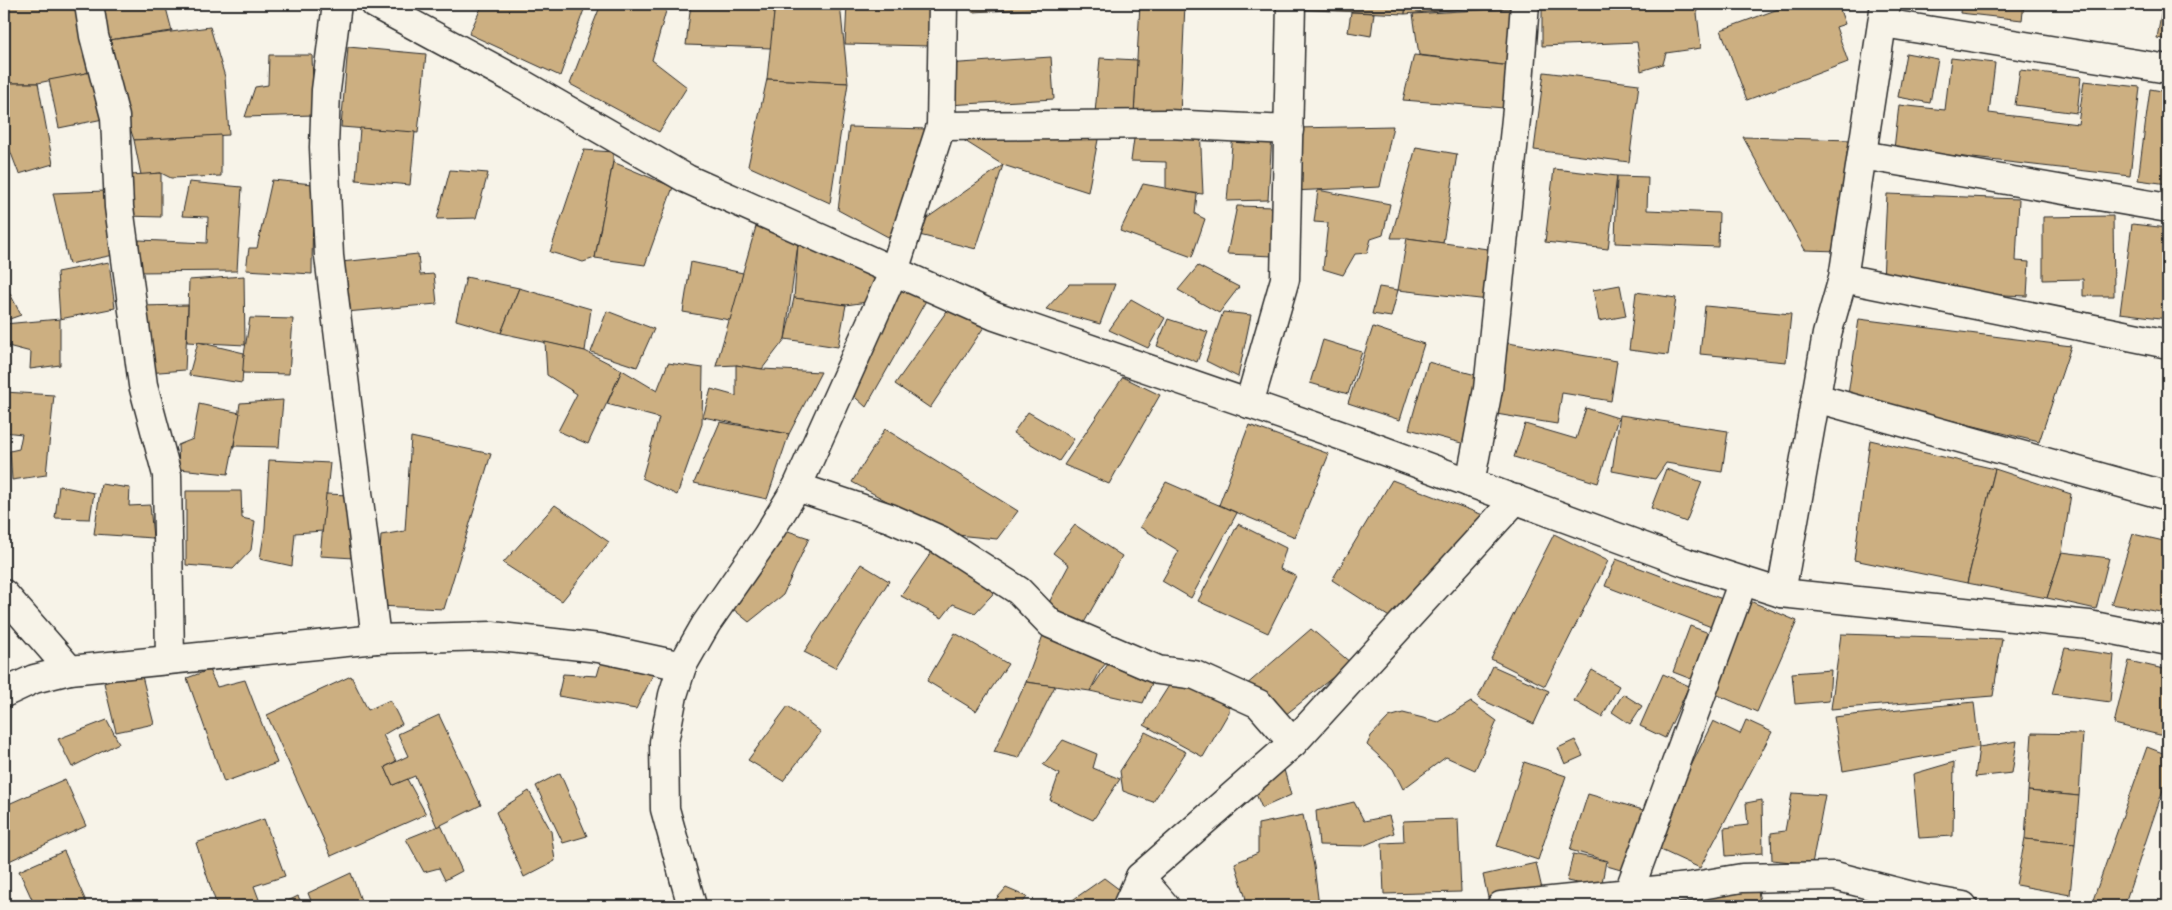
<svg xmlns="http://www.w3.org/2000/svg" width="2172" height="910" viewBox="0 0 2172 910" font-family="Kalam,sans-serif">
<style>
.building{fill:#ccaf81;stroke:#2b2b2b}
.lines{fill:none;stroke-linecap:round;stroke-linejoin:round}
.minor-casing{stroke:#2b2b2b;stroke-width:31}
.minor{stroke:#f7f3e8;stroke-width:28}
</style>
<rect width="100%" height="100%" fill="#f7f3e8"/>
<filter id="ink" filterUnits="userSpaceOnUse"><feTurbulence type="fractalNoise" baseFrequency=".02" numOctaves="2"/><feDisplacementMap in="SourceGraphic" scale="10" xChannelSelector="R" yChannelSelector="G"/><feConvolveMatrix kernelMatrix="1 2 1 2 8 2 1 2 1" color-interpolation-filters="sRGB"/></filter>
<g filter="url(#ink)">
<g class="building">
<polygon points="4,4 80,4 91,72 38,83 4,83"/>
<polygon points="97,4 165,4 172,31 101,41"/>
<polygon points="483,4 586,4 560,76 469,34"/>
<polygon points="601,4 668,4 652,60 687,87 659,132 570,84"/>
<polygon points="691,4 775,4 771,48 686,45"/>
<polygon points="775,4 840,4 848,83 767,79"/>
<polygon points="847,4 931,4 929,46 845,44"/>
<polygon points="972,4 1052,4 1052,8 972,12"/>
<polygon points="1140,4 1185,4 1180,115 1134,114"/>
<polygon points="1291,4 1406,4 1405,14 1291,9"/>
<polygon points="1406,4 1519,4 1405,14"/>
<polygon points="1542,4 1696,4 1701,48 1666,53 1663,64 1641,71 1637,42 1542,46"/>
<polygon points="1792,4 1838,4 1845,24 1836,27 1848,62 1747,100 1721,30"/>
<polygon points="1961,4 2024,4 2022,20 1960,13"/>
<polygon points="2163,4 2168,4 2168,40 2157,38"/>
<polygon points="1525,7 1520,67 1419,55 1413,14"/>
<polygon points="1351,12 1374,13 1371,36 1348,32"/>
<polygon points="210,27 225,77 229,135 134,140 101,41"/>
<polygon points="348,47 426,54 418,133 341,127"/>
<polygon points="1906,53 1938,59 1930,103 1898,97"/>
<polygon points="269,55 312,55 314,115 245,117 255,87 268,85"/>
<polygon points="1414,55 1520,67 1517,109 1403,100"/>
<polygon points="1051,57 1054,99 947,105 946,64"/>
<polygon points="1100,58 1137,60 1134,114 1095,113"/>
<polygon points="1951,58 1995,63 1989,113 2078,124 2084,81 2140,87 2130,176 1894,149 1899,105 1945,110"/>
<polygon points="2020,70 2081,77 2077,113 2015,105"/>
<polygon points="91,72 108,118 59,128 49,80"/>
<polygon points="1544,72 1639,84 1629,162 1534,150"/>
<polygon points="767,79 848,83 830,203 748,166"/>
<polygon points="4,83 38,83 53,164 19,174 4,135"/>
<polygon points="2150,89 2168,92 2168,184 2138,180"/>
<polygon points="1101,124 1088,192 1003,165 941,126"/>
<polygon points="1136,124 1200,125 1203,194 1166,190 1166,162 1131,161"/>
<polygon points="1393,126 1380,187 1292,191 1296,128"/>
<polygon points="849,127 928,129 890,238 838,210"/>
<polygon points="360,128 415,132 410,185 356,180"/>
<polygon points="1233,133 1272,135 1268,200 1227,201"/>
<polygon points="221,135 221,176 171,178 161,173 141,175 134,140"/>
<polygon points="1743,137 1852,140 1839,251 1805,250"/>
<polygon points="1416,147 1457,154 1443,243 1407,238 1391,238"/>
<polygon points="584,150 613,152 613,162 595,258 583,262 550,252"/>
<polygon points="613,162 673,187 645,265 595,258"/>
<polygon points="1003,165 976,249 907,232"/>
<polygon points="1554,169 1617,176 1608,249 1545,242"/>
<polygon points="450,170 488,173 476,218 437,219"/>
<polygon points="161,173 161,217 127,216 131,175"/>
<polygon points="1617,176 1648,177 1647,210 1719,213 1718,247 1615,243"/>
<polygon points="272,180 313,184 312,274 246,270 249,248 257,248"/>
<polygon points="189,182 242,187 237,271 137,272 139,240 207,243 208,217 182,216"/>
<polygon points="1143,184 1197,194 1195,214 1205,219 1192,257 1120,231"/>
<polygon points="1318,190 1390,204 1383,235 1371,239 1367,253 1355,254 1343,275 1323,269 1328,223 1314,222"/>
<polygon points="105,191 119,254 69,264 53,193"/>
<polygon points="1887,194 2019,199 2016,261 2029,262 2027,296 1937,292 1937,283 1883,280"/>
<polygon points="1237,206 1274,207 1273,256 1227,254"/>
<polygon points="2113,216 2114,296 2083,296 2083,279 2043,280 2043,217"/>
<polygon points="757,223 798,244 785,339 762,369 736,365 716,366"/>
<polygon points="2132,224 2168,228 2168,319 2120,313"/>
<polygon points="1407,238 1495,250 1489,300 1398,290"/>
<polygon points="798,244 876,276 867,302 846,305 794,298"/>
<polygon points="418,254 420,275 434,274 437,304 346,312 341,262"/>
<polygon points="109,262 115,308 60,319 57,272"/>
<polygon points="691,262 743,273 730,320 683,312"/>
<polygon points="1198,266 1239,287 1219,313 1178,290"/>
<polygon points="244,276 245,345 187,342 189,280"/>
<polygon points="466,277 519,288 501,333 456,320"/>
<polygon points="4,282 21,315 4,321"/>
<polygon points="903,284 928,297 866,407 846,389"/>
<polygon points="1069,284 1115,284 1100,324 1046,309"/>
<polygon points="1620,285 1626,316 1599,321 1593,290"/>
<polygon points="1379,287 1398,290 1391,317 1372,314"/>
<polygon points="519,288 591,309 585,351 501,333"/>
<polygon points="1636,292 1676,298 1668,355 1629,350"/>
<polygon points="794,298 846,305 838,347 785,339"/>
<polygon points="1131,299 1165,318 1148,348 1109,330"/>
<polygon points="188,305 185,370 147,373 139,306"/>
<polygon points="1705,306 1791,314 1786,362 1700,354"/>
<polygon points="949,308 986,324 930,408 895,384"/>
<polygon points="607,311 654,329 637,367 591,352"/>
<polygon points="1223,312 1251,315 1238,377 1206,361"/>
<polygon points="250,318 293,319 289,374 241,373"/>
<polygon points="60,319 60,365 30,369 31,352 4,345 4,324"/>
<polygon points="1168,319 1208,332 1197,362 1157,346"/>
<polygon points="1859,319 2071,346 2039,442 1848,395"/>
<polygon points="1373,327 1424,344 1400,420 1348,403"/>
<polygon points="1323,340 1362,352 1348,394 1310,383"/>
<polygon points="198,342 244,353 242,383 189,375"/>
<polygon points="545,342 585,351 622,370 588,444 558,431 577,394 547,375"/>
<polygon points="1508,343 1617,361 1611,401 1562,393 1557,424 1496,414"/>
<polygon points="1428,362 1483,377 1465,444 1409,429"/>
<polygon points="668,363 703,368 702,424 677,495 642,478 659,418 607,404 622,370 657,391"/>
<polygon points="736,365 762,369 821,372 789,434 703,417 711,389 736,396"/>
<polygon points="1123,377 1160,395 1109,484 1064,465"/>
<polygon points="4,392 54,395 46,475 12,480 10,451 19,449 22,434 4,432"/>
<polygon points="283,400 279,447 234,446 240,403"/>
<polygon points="199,404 240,413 228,474 179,469 178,445 193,439"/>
<polygon points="1586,408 1618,418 1598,483 1514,457 1525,424 1576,439"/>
<polygon points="1028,412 1074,439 1059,461 1013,433"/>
<polygon points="1620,415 1728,431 1722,472 1666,463 1655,479 1612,471"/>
<polygon points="720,422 789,434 767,499 694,483"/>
<polygon points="1249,425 1329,454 1295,537 1219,505"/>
<polygon points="885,429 1018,511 997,539 947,534 852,482"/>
<polygon points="411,437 491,454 444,609 377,606 381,535 405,531"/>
<polygon points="1870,440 1995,469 1967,583 1854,560"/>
<polygon points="269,460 330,463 323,531 295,533 292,566 260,559 265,528"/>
<polygon points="1666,469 1702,482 1686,522 1651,508"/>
<polygon points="1995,469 2071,494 2062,552 2047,598 1967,583"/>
<polygon points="1392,480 1483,515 1394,620 1332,580"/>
<polygon points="1166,482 1237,513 1191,598 1162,581 1179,551 1140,527"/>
<polygon points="101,484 130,488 129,506 150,505 153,538 94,534"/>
<polygon points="59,486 94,493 90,519 55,518"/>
<polygon points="186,491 241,491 242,518 255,521 251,550 233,569 186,565"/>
<polygon points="326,494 349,495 354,558 320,556"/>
<polygon points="555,505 609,542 562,601 503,563"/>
<polygon points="1238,524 1286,548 1280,569 1296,576 1268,633 1198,601"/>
<polygon points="1075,525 1122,556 1077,635 1044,612 1069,565 1053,553"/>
<polygon points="773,526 809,538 783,595 749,622 722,600"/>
<polygon points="1554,534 1608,561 1545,686 1491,659"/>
<polygon points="2133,534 2168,542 2167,613 2111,604"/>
<polygon points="940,540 1004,582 975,613 953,604 942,618 901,596"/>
<polygon points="2062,552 2109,558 2096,609 2047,598"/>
<polygon points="1616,559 1725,600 1714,628 1605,586"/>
<polygon points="861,564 889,581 835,668 804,652"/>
<polygon points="1750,601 1797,621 1757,712 1711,692"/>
<polygon points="1690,626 1717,636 1699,682 1673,672"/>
<polygon points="1046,627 1116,652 1101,669 1090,691 1026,682"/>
<polygon points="1311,629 1351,663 1285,715 1245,686"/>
<polygon points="955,633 1008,664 976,711 927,681"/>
<polygon points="1841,634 2002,639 1993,696 1831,709"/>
<polygon points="2065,648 2114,655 2110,702 2052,694"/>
<polygon points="1116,652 1158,670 1143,703 1090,691"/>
<polygon points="2129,661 2168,670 2168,737 2114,724"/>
<polygon points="601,662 655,671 636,709 558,696 563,674 597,676"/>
<polygon points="1493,666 1549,691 1534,724 1478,698"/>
<polygon points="209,670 217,687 245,680 277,763 224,782 187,678"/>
<polygon points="1592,670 1619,686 1602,717 1574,701"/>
<polygon points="1831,670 1829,701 1795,704 1792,673"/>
<polygon points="141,672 154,724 116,732 104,683"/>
<polygon points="1177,673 1231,691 1229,712 1203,757 1144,725"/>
<polygon points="1663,674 1689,686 1665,738 1640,726"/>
<polygon points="351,676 368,710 390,700 402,724 383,735 396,761 385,767 393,785 407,779 426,814 331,856 267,715"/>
<polygon points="1026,682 1055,686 1019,758 994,752"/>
<polygon points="1623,694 1642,706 1630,724 1612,712"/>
<polygon points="1471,702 1497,721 1475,770 1446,757 1403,789 1393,769 1367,745 1371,736 1389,717 1403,713 1439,722"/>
<polygon points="1974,702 1979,747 1843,771 1834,717"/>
<polygon points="788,706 821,732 783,781 748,760"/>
<polygon points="439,715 481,805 437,827 415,776 393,785 385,767 408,756 398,734"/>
<polygon points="107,720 119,743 72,767 58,739"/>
<polygon points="1746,720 1772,732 1700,868 1652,846 1713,721 1740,734"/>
<polygon points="1145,732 1186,752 1153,802 1123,791 1120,771"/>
<polygon points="2032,733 2083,734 2079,796 2028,791"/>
<polygon points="1063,740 1097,754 1093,768 1120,779 1093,820 1050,800 1059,774 1043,765"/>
<polygon points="1575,740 1583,756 1565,764 1558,748"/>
<polygon points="2017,741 2012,773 1975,777 1979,747"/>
<polygon points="2147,747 2168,755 2168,775 2124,906 2093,900"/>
<polygon points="1524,762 1566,776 1538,860 1497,846"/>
<polygon points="1954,762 1953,836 1919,838 1913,774"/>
<polygon points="1283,766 1291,795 1262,808 1256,794"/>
<polygon points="560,773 587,836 563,843 536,786"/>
<polygon points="65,779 86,826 9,861 4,850 4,806"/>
<polygon points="529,791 551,831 555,861 524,877 496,812"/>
<polygon points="2028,791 2079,796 2075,844 2025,839"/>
<polygon points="1792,793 1825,795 1812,864 1772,860 1771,833 1785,831"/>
<polygon points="1588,794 1650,812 1631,873 1607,866 1608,861 1570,850"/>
<polygon points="1762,800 1763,853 1726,856 1724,828 1748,825 1746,803"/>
<polygon points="1354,802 1364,821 1389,816 1394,833 1363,846 1319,845 1316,811"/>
<polygon points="1303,815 1314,866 1319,906 1241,906 1240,902 1246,899 1235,863 1258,853 1258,824"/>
<polygon points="264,819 285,876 254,886 260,902 234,906 217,906 196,843"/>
<polygon points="1458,819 1461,892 1384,894 1382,843 1404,842 1403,821"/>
<polygon points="441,825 462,871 445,880 439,868 424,872 406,839"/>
<polygon points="2025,839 2075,844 2070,895 2016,885"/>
<polygon points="64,851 87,904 81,906 35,906 19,871"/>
<polygon points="1573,854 1606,861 1601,888 1567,881"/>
<polygon points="1536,863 1542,889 1489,902 1483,875"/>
<polygon points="351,873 363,906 313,906 308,893"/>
<polygon points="1104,878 1124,893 1112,906 1064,906"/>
<polygon points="1756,882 1761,906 1710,906 1707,892"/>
<polygon points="1006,888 1027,897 1020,906 990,906"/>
<polygon points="298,896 303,906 278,906"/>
<polygon points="1684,896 1685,906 1638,906 1637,904"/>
</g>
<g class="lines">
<defs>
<g id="minor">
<polyline points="89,4 94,36 115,117 119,207 143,385 167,475 170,659"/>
<polyline points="337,4 326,90 324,147 329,256 376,639"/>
<polyline points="375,4 510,77 687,179 995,316 1357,441 1687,563 1781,593 2089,625 2168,641"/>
<polyline points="1883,23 2168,69"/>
<polyline points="941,126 1168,124 1289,130"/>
<polyline points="1862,155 2168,208"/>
<polyline points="1843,278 2168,344"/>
<polyline points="1816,398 2168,496"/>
<polyline points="1249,404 1285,279 1291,4"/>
<polyline points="1470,483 1488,389 1517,109 1525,4"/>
<polyline points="797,487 890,518 940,540 1019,591 1051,624 1158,670 1195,675 1259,704 1293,743"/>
<polyline points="1781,593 1827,334 1843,278 1885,4"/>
<polyline points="4,594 70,670"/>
<polyline points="4,693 34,679 70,670 376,639 492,636 599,648 682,666"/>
<polyline points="1140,877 1165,906"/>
<polyline points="1628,894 1743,581"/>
<polyline points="692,906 665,809 664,742 673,695 682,666 706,624 767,536 797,487 894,271 941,126 943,4"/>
<polyline points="1127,906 1140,877 1293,743 1516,499"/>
<polyline points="1501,906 1689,887 1742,878 1835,876 1924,899 1963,906"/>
</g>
</defs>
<use href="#minor" class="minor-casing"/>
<use href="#minor" class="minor"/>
</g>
</g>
<rect width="2172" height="910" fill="none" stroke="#f7f3e8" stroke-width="20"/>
<rect x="10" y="10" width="2152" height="890" fill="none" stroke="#2b2b2b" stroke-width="2" filter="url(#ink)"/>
</svg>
